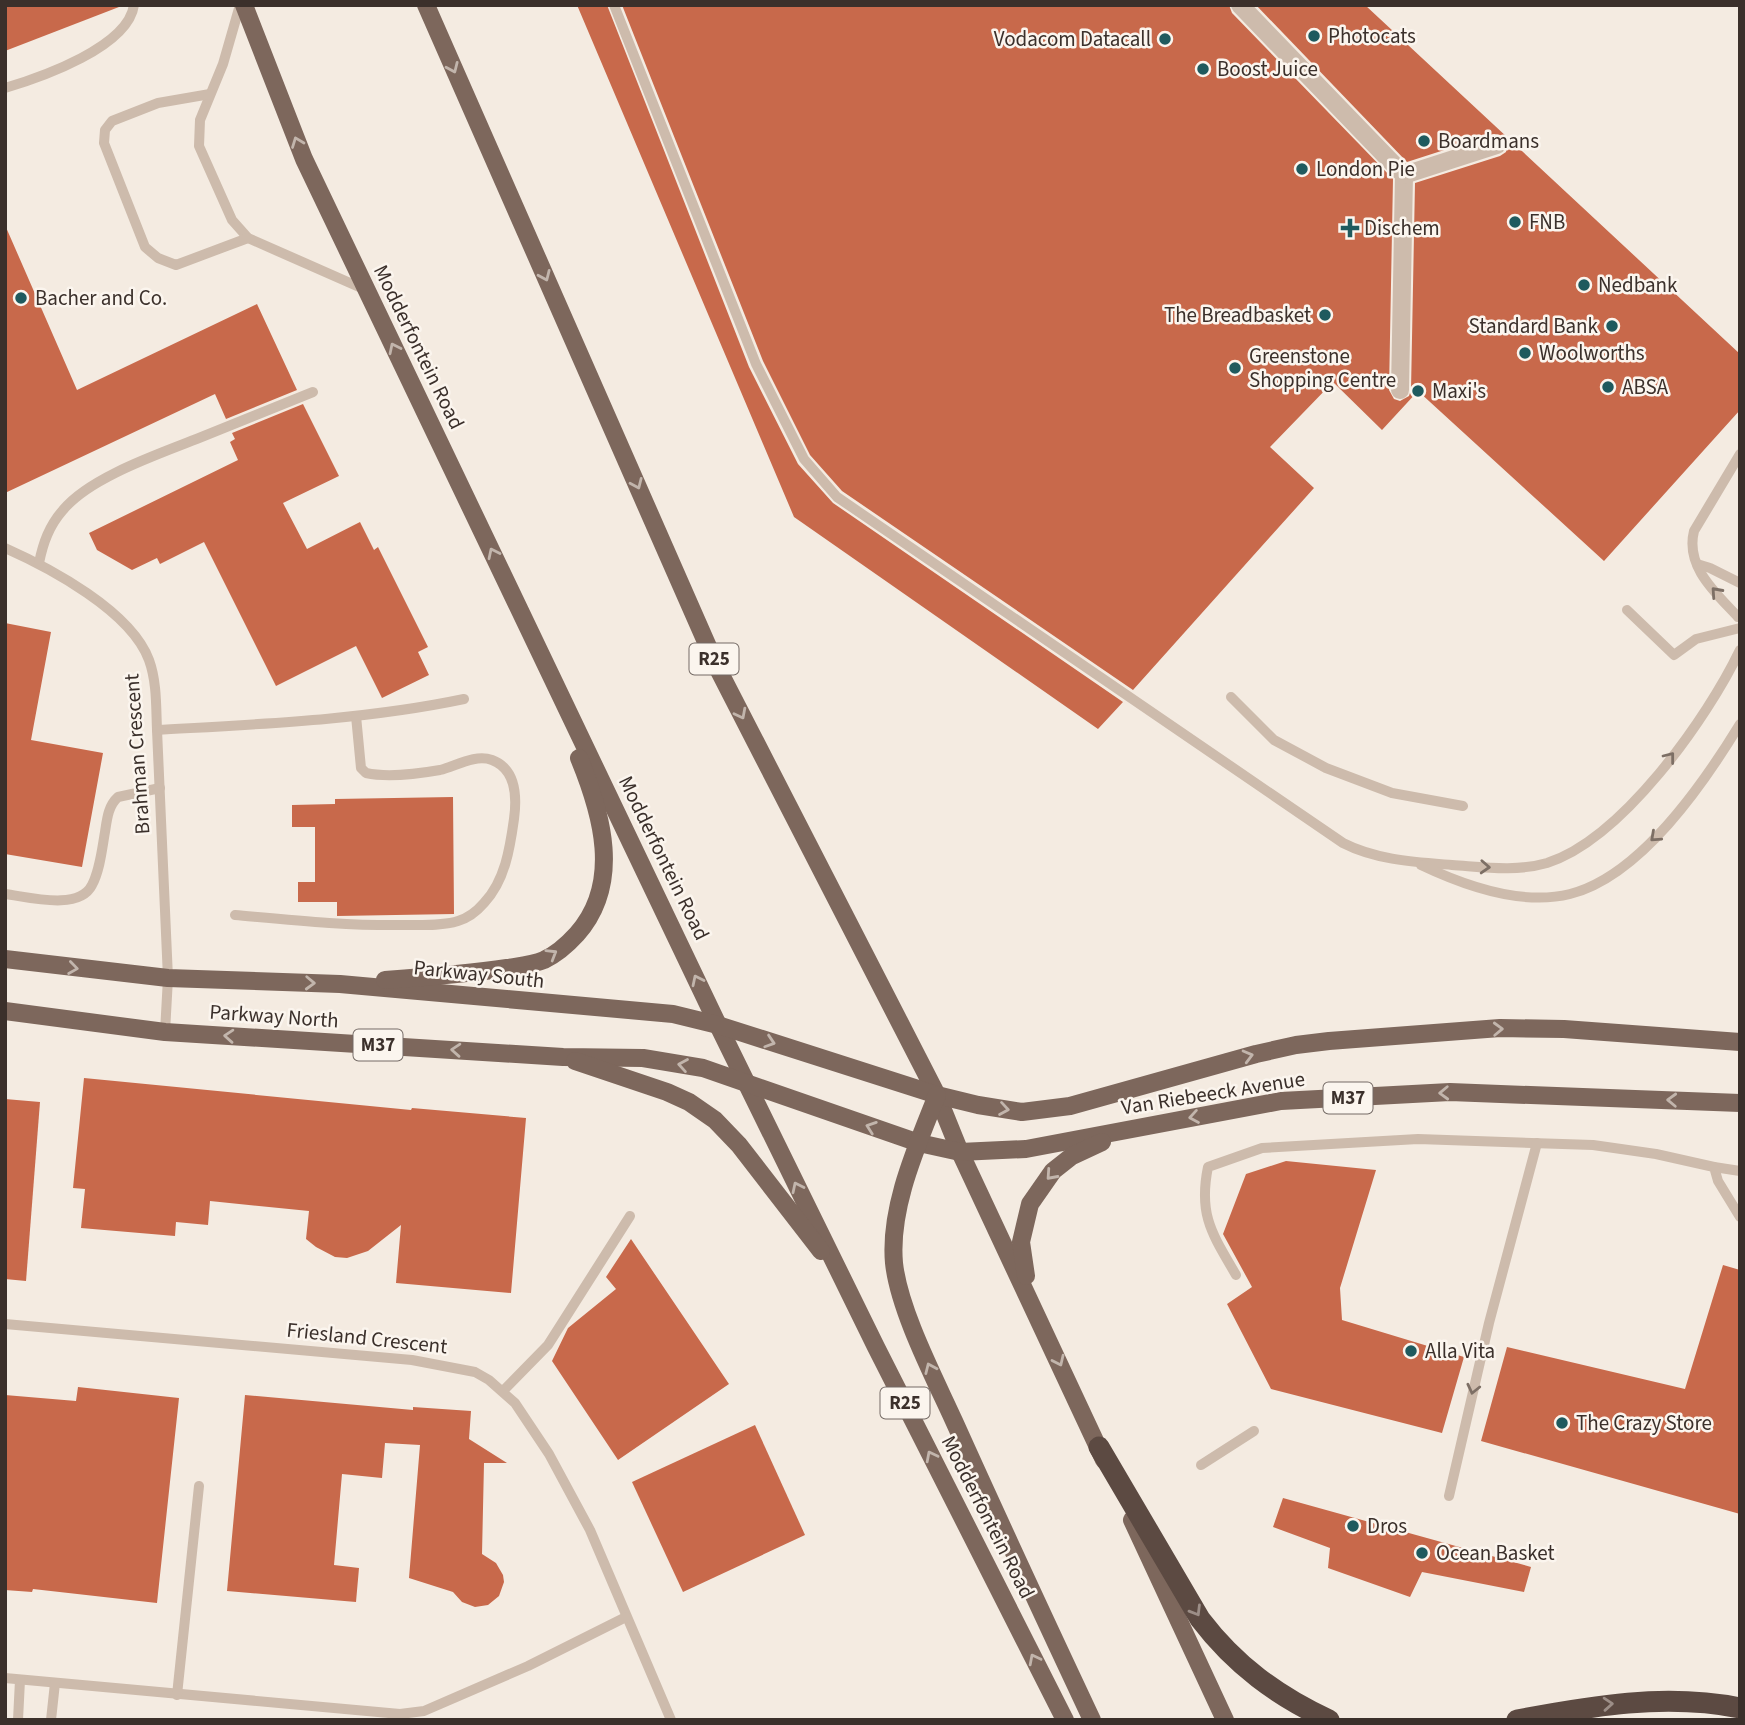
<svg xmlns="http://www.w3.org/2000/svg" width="1745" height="1725" viewBox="0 0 1745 1725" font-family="'Source Sans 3',sans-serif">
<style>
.building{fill:#c8694b}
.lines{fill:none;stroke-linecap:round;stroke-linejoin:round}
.lane{stroke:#cdbbac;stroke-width:10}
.street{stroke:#cdbbac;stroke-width:18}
.primary{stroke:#7d675c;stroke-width:18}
.highway{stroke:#5c4a42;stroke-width:21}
.oneway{stroke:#c2b5ac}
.oneway2{stroke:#7d6f65}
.oneway3{stroke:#9c8e87}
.poi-dot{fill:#1f5a5e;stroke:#fbf5ee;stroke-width:2.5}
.labels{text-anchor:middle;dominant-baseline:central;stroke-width:5;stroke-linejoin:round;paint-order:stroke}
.shield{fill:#fbf5ee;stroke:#756b66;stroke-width:2}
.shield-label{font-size:19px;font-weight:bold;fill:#3b302b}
.poi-label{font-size:21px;fill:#3b302b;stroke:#fbf5ee;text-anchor:start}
.street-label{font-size:21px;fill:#3b302b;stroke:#fbf5ee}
</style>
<rect width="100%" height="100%" fill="#f4ebe1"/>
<g class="building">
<polygon points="5,5 119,5 119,7 5,51"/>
<polygon points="577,5 607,5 749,367 798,464 833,503 1123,702 1098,729 794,517"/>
<polygon points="622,5 1229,5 1232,13 1393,179 1389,390 1394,399 1400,401 1409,396 1411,390 1415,183 1500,156 1506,152 1508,142 1504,136 1494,134 1407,162 1256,5 1365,5 1740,354 1740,410 1604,561 1418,391 1382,430 1333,382 1270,447 1314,488 1133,690 842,491 810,455 763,361"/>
<polygon points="5,225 77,390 257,304 297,390 226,419 215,394 5,493"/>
<polygon points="303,404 339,476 283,503 307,549 360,522 374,550 378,547 428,647 418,652 429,675 382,698 356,646 276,686 204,542 160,564 157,558 132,570 97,550 89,533 238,460 230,442 235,439 232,433"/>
<polygon points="5,623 51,632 31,740 103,753 82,867 5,854"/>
<polygon points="453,797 454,914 337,916 337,902 298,902 298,882 315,882 315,827 292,827 292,805 335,804 335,799"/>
<polygon points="84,1078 411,1110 412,1108 526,1118 511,1293 396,1283 401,1225 368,1251 347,1258 335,1257 316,1247 306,1239 309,1211 210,1201 208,1225 176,1222 175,1236 81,1228 85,1189 73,1188"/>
<polygon points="5,1099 40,1102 26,1281 5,1279"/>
<polygon points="1286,1161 1376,1170 1340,1288 1342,1320 1464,1357 1442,1433 1271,1389 1227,1304 1252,1287 1223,1234 1246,1174"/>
<polygon points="631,1239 729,1384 618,1460 552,1361 568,1328 616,1289 606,1277"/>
<polygon points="1723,1265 1740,1270 1740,1514 1481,1441 1507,1347 1685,1389"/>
<polygon points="78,1387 179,1398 157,1603 33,1589 32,1592 5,1590 5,1395 76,1401"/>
<polygon points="245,1395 413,1410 413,1407 471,1411 469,1439 507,1463 484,1463 482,1554 496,1563 503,1575 504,1582 499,1596 488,1605 475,1607 462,1602 453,1592 409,1578 420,1445 385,1443 382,1478 342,1474 334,1565 359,1568 356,1602 227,1591"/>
<polygon points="755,1425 805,1535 683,1592 632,1482"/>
<polygon points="1283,1498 1531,1567 1524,1592 1422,1572 1410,1597 1328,1568 1330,1548 1273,1527"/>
</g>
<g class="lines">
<g class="lane">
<polyline points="240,5 223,64 200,120 199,146 232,220 248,238 366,290"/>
<path d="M614 5 756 364 804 459 837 497 1343 843C1376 860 1415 862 1452 865 1483 867 1516 872 1547 863 1622 839 1707 719 1740 650"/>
<path d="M5 88C42 77 128 47 134 5"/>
<polyline points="210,94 158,103 112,121 105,130 104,143 145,247 158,258 176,265 248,238"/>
<path d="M5 548C50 568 131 611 149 660 157 682 156 707 157 730L168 978 165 1032"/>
<path d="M39 563C43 543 49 526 63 510 90 477 159 454 199 438 237 423 275 407 313 392"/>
<polyline points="1697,564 1710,568 1740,583"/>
<polyline points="1627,610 1674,655 1696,639 1740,628"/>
<path d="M1738 617C1716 593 1685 567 1694 531L1740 454"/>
<polyline points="1231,697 1274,740 1326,768 1392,793 1463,806"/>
<path d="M157 730C260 724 364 720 464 699"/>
<path d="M1421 865C1463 885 1522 906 1570 894 1641 876 1704 783 1740 724"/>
<path d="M5 894C29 897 79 911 92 885 100 870 102 849 105 832 107 819 108 806 118 797L160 788"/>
<path d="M235 915C291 920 348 926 405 925 422 925 442 926 458 921 468 918 478 910 484 903 505 881 510 848 514 819 517 797 516 769 492 760 475 754 456 766 440 770 417 774 389 778 366 773L361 768 356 716"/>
<polyline points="1714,1167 1740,1171"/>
<path d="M1236 1275C1213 1235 1198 1216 1208 1167L1262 1148 1418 1139 1593 1145 1656 1154 1714 1167 1718 1181 1740 1217"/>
<polyline points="5,1324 412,1360 475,1372 489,1380 515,1403 549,1454 590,1530 671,1720"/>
<polyline points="503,1391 548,1345 630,1216"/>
<polyline points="1201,1465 1254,1431"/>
<polyline points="1449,1496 1489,1323 1537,1143"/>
<polyline points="5,1678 400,1714 424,1711 528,1666 626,1617"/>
<polyline points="177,1695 199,1486"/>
<polyline points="18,1720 20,1680"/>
<polyline points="51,1720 55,1683"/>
</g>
<g class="street">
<polyline points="1240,5 1404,175 1400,390"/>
<polyline points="1404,175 1497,145"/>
</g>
<g class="primary">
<polyline points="244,5 304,159 718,1025 876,1347 1065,1720"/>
<polyline points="426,5 717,667 937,1095 960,1152 1104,1460"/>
<polyline points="5,959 168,978 340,984 673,1014 718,1025 937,1095 978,1105 1022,1112 1070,1106 1256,1054 1296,1045 1329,1041 1500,1028 1564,1029 1740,1042"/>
<path d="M385 980C426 977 467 974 507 968 519 966 532 965 544 960 557 954 567 945 577 934 622 883 602 814 579 758"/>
<polyline points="5,1011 165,1032 563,1057 643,1058 703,1068 919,1143 960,1152 1026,1149 1281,1101 1450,1092 1740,1103"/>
<polyline points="575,1061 667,1092 689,1102 715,1120 739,1145 821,1251"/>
<path d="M937 1095C917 1146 889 1207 894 1263 899 1310 934 1377 954 1421 999 1521 1045 1620 1092 1720"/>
<polyline points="1026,1276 1021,1242 1030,1204 1053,1171 1072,1156 1102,1142"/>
<polyline points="1132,1520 1225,1720"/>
</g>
<g class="highway">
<path d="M1099 1447 1200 1619C1235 1665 1277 1696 1329 1720"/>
<path d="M1517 1720C1591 1706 1665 1693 1740 1708"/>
</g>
</g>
<defs><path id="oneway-chevron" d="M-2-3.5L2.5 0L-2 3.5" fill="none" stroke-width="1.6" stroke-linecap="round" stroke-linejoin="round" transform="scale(1.75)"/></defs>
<g class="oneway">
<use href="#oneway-chevron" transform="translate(453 68) rotate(66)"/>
<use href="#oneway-chevron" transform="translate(297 142) rotate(-111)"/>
<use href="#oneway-chevron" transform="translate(545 276) rotate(66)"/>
<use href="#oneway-chevron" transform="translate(394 348) rotate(-116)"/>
<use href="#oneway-chevron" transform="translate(637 484) rotate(66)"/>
<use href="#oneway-chevron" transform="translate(493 553) rotate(-116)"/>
<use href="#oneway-chevron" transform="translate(741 714) rotate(63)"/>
<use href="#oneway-chevron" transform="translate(552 954) rotate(-31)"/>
<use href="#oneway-chevron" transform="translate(73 968) rotate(8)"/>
<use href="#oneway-chevron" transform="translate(697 980) rotate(-116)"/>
<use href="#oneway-chevron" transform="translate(310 983) rotate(2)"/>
<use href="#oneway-chevron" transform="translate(1498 1029) rotate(-2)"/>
<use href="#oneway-chevron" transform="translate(229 1036) rotate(-176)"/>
<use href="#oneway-chevron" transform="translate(770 1042) rotate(18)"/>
<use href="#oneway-chevron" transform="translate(456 1050) rotate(-176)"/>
<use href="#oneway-chevron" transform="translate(1248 1056) rotate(-15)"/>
<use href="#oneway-chevron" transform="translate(683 1065) rotate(-170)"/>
<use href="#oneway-chevron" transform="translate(1444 1093) rotate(178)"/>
<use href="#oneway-chevron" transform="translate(1672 1100) rotate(-178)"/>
<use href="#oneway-chevron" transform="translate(1004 1109) rotate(9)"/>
<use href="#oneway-chevron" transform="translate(1194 1117) rotate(170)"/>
<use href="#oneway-chevron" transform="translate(871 1127) rotate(-161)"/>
<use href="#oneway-chevron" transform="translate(1051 1175) rotate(132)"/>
<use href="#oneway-chevron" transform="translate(797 1187) rotate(-116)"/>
<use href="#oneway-chevron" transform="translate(1059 1361) rotate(65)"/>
<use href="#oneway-chevron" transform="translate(930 1368) rotate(-114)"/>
<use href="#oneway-chevron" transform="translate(931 1456) rotate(-117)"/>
<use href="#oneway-chevron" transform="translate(1034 1659) rotate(-117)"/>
</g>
<g class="oneway2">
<use href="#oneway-chevron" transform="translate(1716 592) rotate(-132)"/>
<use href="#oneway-chevron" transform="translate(1670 757) rotate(-52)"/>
<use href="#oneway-chevron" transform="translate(1655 837) rotate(138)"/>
<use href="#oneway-chevron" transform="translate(1485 867) rotate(3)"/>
<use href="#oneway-chevron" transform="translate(1473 1389) rotate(103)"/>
</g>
<g class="oneway3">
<use href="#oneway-chevron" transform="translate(1196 1611) rotate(59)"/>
<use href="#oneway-chevron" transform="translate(1608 1704) rotate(-4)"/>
</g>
<g class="poi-dot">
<circle cx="1314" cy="36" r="7"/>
<circle cx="1165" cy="39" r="7"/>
<circle cx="1203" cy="69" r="7"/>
<circle cx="1424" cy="141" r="7"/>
<circle cx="1302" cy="169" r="7"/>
<circle cx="1515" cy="222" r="7"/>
<path d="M1346.5 217.5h7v7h7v7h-7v7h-7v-7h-7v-7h7z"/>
<circle cx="1584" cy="285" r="7"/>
<circle cx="21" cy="298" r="7"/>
<circle cx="1325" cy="315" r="7"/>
<circle cx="1612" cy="326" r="7"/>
<circle cx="1525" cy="353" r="7"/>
<circle cx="1235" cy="368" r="7"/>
<circle cx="1608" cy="387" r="7"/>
<circle cx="1418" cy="391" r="7"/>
<circle cx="1411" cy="1351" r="7"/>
<circle cx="1562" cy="1423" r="7"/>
<circle cx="1353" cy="1526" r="7"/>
<circle cx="1422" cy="1553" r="7"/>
</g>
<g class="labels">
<g class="shield">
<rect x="689.5" y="643.5" width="49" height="31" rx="5"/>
<rect x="353.5" y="1029.5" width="49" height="31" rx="5"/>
<rect x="1323.5" y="1082.5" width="49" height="31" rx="5"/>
<rect x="880.5" y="1387.5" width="49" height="31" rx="5"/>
</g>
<g class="shield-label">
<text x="714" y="659">R25</text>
<text x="378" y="1045">M37</text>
<text x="1348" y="1098">M37</text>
<text x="905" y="1403">R25</text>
</g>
<g class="poi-label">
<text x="1328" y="36">Photocats</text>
<text x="1151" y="39" text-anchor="end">Vodacom Datacall</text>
<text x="1217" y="69">Boost Juice</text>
<text x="1438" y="141">Boardmans</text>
<text x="1316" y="169">London Pie</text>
<text x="1529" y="222">FNB</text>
<text x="1364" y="228">Dischem</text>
<text x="1598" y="285">Nedbank</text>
<text x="35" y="298">Bacher and Co.</text>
<text x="1311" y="315" text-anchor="end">The Breadbasket</text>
<text x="1598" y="326" text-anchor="end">Standard Bank</text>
<text x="1539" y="353">Woolworths</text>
<text x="1249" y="356">Greenstone<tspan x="1249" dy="24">Shopping Centre</tspan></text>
<text x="1622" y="387">ABSA</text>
<text x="1432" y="391">Maxi's</text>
<text x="1425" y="1351">Alla Vita</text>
<text x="1576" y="1423">The Crazy Store</text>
<text x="1367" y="1526">Dros</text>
<text x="1436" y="1553">Ocean Basket</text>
</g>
<g class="street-label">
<text transform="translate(419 347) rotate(64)">Modderfontein Road</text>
<text transform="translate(137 754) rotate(-94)">Brahman Crescent</text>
<text transform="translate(664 858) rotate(64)">Modderfontein Road</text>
<text transform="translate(479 974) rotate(6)">Parkway South</text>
<text transform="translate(274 1016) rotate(4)">Parkway North</text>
<text transform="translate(1213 1093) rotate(-9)">Van Riebeeck Avenue</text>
<text transform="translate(367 1338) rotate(6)">Friesland Crescent</text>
<text transform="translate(988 1517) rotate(63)">Modderfontein Road</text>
</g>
</g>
<rect width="1745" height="1725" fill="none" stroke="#3b302b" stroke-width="14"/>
</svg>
